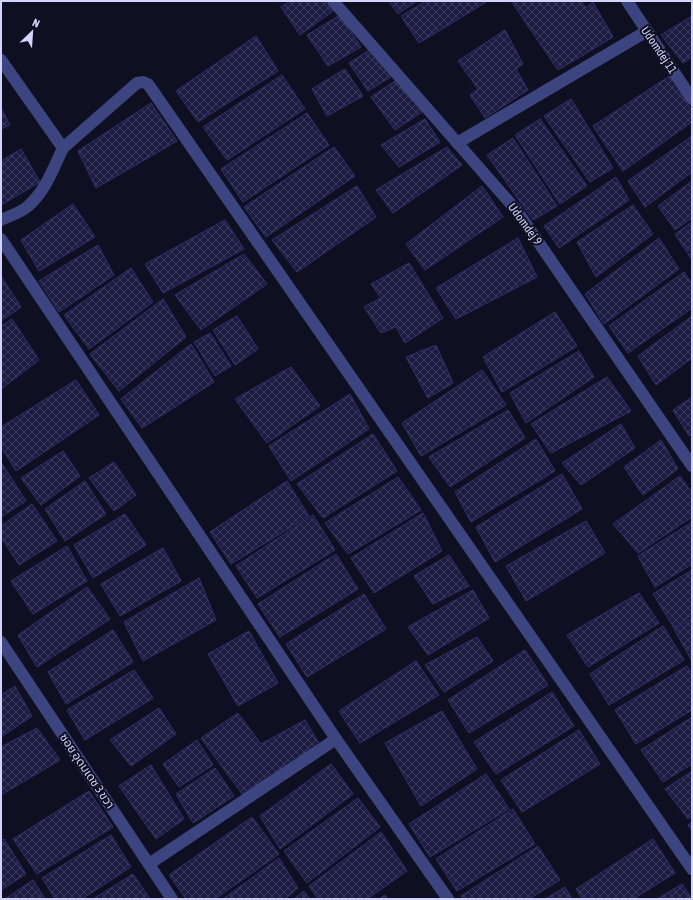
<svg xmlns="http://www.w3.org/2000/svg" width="693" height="900" viewBox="0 0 693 900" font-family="'Asap Condensed','Noto Sans Thai',sans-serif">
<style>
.building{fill:url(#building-cross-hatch);stroke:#302f6d}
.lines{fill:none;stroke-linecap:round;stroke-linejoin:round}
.minor{stroke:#3c457f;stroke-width:12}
.labels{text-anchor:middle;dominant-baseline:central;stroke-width:4;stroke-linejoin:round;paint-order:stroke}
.street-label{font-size:12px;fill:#d2d4fd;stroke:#0f0f22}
</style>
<defs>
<pattern id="building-cross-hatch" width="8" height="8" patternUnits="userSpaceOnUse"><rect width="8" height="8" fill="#1c1c42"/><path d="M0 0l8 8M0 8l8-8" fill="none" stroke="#3c3c5e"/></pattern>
</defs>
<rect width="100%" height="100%" fill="#0f0f22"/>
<g class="building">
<polygon points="290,1 327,1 334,10 300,35 281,7"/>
<polygon points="389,1 417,1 398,14"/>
<polygon points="426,1 488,1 419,43 401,16"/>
<polygon points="511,1 581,1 586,8 593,2 613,37 558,70"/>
<polygon points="340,15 361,47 328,66 307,35"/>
<polygon points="692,16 692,57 683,63 661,35"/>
<polygon points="505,30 523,64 516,69 528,90 485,118 470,95 478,89 458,61"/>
<polygon points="256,36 278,71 198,122 176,91"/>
<polygon points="371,49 394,75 368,91 349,63"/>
<polygon points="345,69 363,96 327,116 312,89"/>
<polygon points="282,75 305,109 227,160 203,127"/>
<polygon points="671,75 692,112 692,122 623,171 593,126"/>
<polygon points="398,79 422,112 395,130 371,97"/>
<polygon points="571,99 613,168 590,182 544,116"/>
<polygon points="151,103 177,141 96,188 78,151"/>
<polygon points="1,108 10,125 1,129"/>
<polygon points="307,113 329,145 243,202 221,169"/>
<polygon points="425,119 440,142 399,167 381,145"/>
<polygon points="540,119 587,186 560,204 515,135"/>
<polygon points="692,136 692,172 645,207 628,181"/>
<polygon points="513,138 557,206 533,220 487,155"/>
<polygon points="334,147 355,176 266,237 244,207"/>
<polygon points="447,147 462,165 393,213 376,190"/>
<polygon points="21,149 40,182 1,205 1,161"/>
<polygon points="616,177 629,200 559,248 544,226"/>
<polygon points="692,181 692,218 675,230 658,206"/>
<polygon points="357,186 376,217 297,272 272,240"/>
<polygon points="482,186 503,217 425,270 406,244"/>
<polygon points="73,204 95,237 39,271 21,240"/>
<polygon points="633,205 653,234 596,277 577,242"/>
<polygon points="225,220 244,249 163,293 145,264"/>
<polygon points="692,222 692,260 675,234"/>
<polygon points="518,238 537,277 456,319 436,288"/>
<polygon points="659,238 679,269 604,324 585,294"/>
<polygon points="98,245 114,275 59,312 39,281"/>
<polygon points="244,254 267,284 201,330 175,295"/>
<polygon points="409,263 443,318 405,343 396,327 381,333 364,307 381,298 371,284"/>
<polygon points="131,268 153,302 89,349 64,315"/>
<polygon points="684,272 692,284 692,308 628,353 609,326"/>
<polygon points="1,276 21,307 1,321"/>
<polygon points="163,299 186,337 119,391 90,354"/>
<polygon points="555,312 577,346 502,392 483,357"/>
<polygon points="237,316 258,349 235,365 213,330"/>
<polygon points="692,316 692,358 656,385 638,356"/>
<polygon points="12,319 39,360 1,389 1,326"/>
<polygon points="210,333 231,366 215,376 194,342"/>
<polygon points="191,344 214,382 142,428 121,399"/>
<polygon points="436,345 453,383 428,398 406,357"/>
<polygon points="579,351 594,377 526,423 510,393"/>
<polygon points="291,367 320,406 267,443 235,399"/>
<polygon points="482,370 506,405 421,456 402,423"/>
<polygon points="607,377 631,411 551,453 531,424"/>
<polygon points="76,380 99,415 16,471 1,447 1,427"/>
<polygon points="350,394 369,429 291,481 269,446"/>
<polygon points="692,397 692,434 689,436 673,410"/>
<polygon points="508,410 525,438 450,487 429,457"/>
<polygon points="621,424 635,448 581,485 562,463"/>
<polygon points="373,434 397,471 323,518 297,484"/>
<polygon points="536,439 555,471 471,522 455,492"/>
<polygon points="661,440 678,469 643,495 624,467"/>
<polygon points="63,451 80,476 41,505 21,478"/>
<polygon points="1,462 26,501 1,517"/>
<polygon points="114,462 136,495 114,511 89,478"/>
<polygon points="562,474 582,509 495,562 476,527"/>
<polygon points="680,476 692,493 692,517 638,553 613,524"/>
<polygon points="398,477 421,510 348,554 325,523"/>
<polygon points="85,481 106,514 65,541 45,509"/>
<polygon points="287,481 309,516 231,564 210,532"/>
<polygon points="32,504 57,541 19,565 1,537 1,526"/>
<polygon points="423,513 442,551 374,593 351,558"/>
<polygon points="125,514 146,545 93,578 74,545"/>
<polygon points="313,515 335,550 257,598 236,566"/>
<polygon points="586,521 605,553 526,601 506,566"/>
<polygon points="692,522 692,564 655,587 638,556"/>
<polygon points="67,546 87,581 33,614 11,581"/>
<polygon points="163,548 181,581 120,616 101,584"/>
<polygon points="336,554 358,589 280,637 258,604"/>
<polygon points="449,555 469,586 433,604 414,576"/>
<polygon points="692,570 692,615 674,628 653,594"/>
<polygon points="199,578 216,620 143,661 124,622"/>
<polygon points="87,587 110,619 37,667 18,635"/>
<polygon points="473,590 489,618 428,655 408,627"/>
<polygon points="639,593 659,623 588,667 567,635"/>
<polygon points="364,594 386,629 307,677 286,644"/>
<polygon points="692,618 692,661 674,629"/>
<polygon points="663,626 684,660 609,705 590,674"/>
<polygon points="113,630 133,662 66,704 48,672"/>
<polygon points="249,631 278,683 238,706 208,654"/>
<polygon points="477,637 493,661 444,692 425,665"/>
<polygon points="525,650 548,685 469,733 448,700"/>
<polygon points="416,661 439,695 360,743 339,711"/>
<polygon points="687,666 692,674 692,710 636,744 615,710"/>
<polygon points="134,670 153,698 85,740 67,710"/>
<polygon points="15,686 32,716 1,737 1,695"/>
<polygon points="552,692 574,726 496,774 474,742"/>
<polygon points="159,708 176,734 131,766 110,740"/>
<polygon points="442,711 477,769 421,806 385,743"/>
<polygon points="238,713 261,744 305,720 320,745 242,794 201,738"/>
<polygon points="692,717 692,764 663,782 641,750"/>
<polygon points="37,728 60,760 1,795 1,747"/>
<polygon points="579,730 600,764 522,812 501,780"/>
<polygon points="197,740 213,765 179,787 163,764"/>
<polygon points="331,764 353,794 280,849 260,816"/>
<polygon points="151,765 184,819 156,839 119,786"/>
<polygon points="215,768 234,796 193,823 176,794"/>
<polygon points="692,771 692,816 688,819 665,789"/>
<polygon points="486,774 509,809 430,857 409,824"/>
<polygon points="89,791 113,827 37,874 13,839"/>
<polygon points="358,798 380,827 307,883 284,851"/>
<polygon points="513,809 535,844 457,891 436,859"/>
<polygon points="252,817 279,854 215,899 186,899 169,875"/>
<polygon points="692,822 692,831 688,825"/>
<polygon points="381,832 407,871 367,899 318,899 309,886"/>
<polygon points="111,835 131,867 82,899 55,899 42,878"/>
<polygon points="4,839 26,874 1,890 1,841"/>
<polygon points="653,839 675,873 633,899 582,899 576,889"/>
<polygon points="538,846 560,880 529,899 463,899 461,896"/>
<polygon points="279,858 298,888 285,899 223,899"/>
<polygon points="133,874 150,899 93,899"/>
<polygon points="33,880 45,899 5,899"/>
<polygon points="682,884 692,899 657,899"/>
<polygon points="565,887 572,899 545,899"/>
<polygon points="304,891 310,899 294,899"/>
<polygon points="385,895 388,899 379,899"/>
</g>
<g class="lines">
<g class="minor">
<polyline points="333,1 517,211 692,466"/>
<polyline points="627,1 692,99"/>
<path d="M1 60 63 148C53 169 45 192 27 207 20 213 9 216 1 220"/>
<polyline points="457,143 647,31"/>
<polyline points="63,148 137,83 143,82 148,84 692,869"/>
<polyline points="1,239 336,739 448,899"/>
<polyline points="1,642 172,899"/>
<polyline points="149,864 336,739"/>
</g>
</g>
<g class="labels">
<g class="street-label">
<text transform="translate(659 50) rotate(56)">Udomdej 11</text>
<text transform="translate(525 224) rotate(54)">Udomdej 9</text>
<text transform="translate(87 771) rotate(56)">ซอย อุดมเดช 3 ขวา</text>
</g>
</g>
<rect width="693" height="900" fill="none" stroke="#d2d4fd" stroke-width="4"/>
<g transform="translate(32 32) rotate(25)" stroke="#0f0f22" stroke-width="3" paint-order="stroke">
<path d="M0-3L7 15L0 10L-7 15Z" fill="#d2d4fd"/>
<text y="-6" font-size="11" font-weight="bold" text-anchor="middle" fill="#d2d4fd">N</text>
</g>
</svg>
